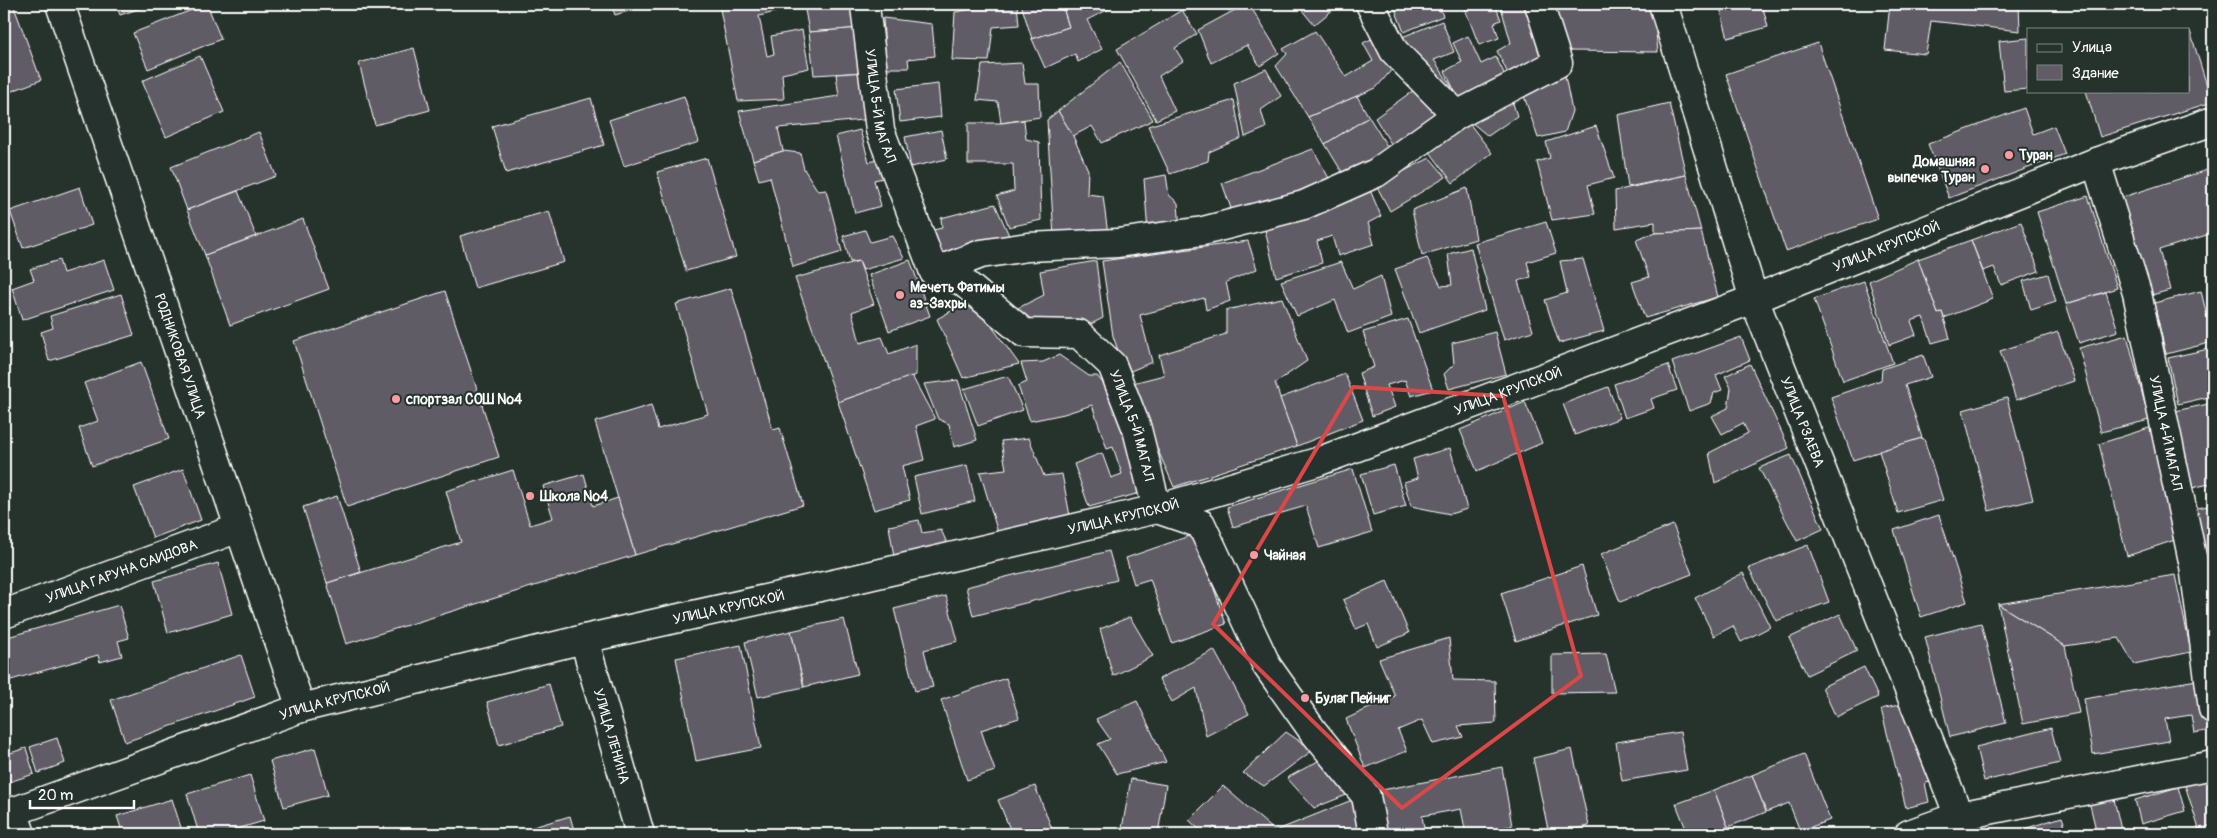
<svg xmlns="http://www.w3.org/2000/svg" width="2217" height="838" viewBox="0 0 2217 838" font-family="Pangolin,sans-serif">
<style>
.building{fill:#615c65;stroke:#fff}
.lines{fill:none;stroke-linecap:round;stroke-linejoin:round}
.minor-casing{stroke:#fff;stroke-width:31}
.minor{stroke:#26332d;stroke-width:28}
.marked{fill:none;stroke:#dc4848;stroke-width:4;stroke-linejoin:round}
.poi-dot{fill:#ff9aa2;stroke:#26332d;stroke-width:2}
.labels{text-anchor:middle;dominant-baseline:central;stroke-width:4;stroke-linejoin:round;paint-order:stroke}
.street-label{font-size:14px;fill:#fff;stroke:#26332d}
.poi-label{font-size:14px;font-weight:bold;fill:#fff;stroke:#26332d;text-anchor:start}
</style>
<rect width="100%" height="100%" fill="#26332d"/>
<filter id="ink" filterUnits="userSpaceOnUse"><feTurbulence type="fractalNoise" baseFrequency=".02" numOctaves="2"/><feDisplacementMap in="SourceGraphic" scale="10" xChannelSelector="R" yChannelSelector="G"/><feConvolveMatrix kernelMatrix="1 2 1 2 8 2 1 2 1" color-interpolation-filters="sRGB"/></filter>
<g filter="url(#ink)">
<g class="building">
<polygon points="4,4 13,4 41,80 4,94"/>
<polygon points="116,4 153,4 120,15"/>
<polygon points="207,4 221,39 148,69 133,33"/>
<polygon points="611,4 652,4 615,15"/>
<polygon points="719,4 799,4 799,6 759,16 767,56 774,54 771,36 802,30 809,68 782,74 784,99 738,101"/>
<polygon points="804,4 860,4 862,28 809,32"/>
<polygon points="922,4 940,4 925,11"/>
<polygon points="991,4 1017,4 1019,25 993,27 989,61 952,60 955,12 991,6"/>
<polygon points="1021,4 1062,4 1069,27 1032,39"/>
<polygon points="1062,4 1119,4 1087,20 1102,49 1078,62 1075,54 1045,68 1032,39 1069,27"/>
<polygon points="1219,4 1237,4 1229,11"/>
<polygon points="1246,4 1249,4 1279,53 1260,66 1247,45 1211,63 1198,30"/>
<polygon points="1297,4 1340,4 1314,25"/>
<polygon points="1393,4 1438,4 1443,16 1404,32"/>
<polygon points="1477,4 1495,4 1501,20 1494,23 1499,38 1479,45 1465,9"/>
<polygon points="1500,4 1531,4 1550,57 1510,78 1497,51 1511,43"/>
<polygon points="1550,4 1653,4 1658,52 1570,51"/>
<polygon points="1719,4 1762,4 1768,27 1728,38"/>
<polygon points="1890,4 2019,4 2020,31 1931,21 1926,54 1885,50"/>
<polygon points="1182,10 1197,34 1175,48 1183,61 1159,76 1175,111 1156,120 1117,49"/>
<polygon points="883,18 932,24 935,56 908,59 909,68 886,68"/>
<polygon points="1442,21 1454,52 1434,60 1452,87 1444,92 1397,39"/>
<polygon points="862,28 866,72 814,75 809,32"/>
<polygon points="1315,31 1346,77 1373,61 1363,43 1378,36 1394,67 1376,88 1308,117 1276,66 1287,54 1283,49"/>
<polygon points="2190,31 2212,102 2100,137 2086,91 2188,91 2188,32"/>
<polygon points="1468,36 1481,64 1496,57 1508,81 1461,104 1445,71 1462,62 1453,43"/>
<polygon points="2028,38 2028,89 2004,91 1999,41"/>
<polygon points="1818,43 1878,219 1786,251 1726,74"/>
<polygon points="414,48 430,110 375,125 359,63"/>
<polygon points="200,56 224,112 166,137 142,81"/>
<polygon points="1120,62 1153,120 1102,143 1092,126 1073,136 1058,111"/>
<polygon points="1022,63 1025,84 1039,84 1040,117 1001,123 998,102 977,100 982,65"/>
<polygon points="1266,69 1281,96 1261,110 1266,128 1245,137 1234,83"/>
<polygon points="866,72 873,119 778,128 783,151 753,160 739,111 839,96 836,74"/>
<polygon points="1565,76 1572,111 1565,132 1538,138 1522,90"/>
<polygon points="938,84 941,117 900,122 896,89"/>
<polygon points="1418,87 1444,111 1395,150 1375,118"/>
<polygon points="1510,94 1517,116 1488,136 1471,122"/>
<polygon points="684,96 699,142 624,166 609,120"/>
<polygon points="1357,96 1369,117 1325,144 1308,117"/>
<polygon points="591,98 604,145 506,173 492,126"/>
<polygon points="1234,100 1241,138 1209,152 1208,161 1170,174 1148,126"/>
<polygon points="1669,103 1686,175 1628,187 1618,115"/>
<polygon points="2024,108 2033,134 2054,126 2065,154 1949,198 1928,144"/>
<polygon points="1058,111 1073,136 1088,170 1087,194 1103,196 1108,235 1054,238 1047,120"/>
<polygon points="1369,117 1392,154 1348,182 1325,144"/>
<polygon points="1024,120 1026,139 1039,142 1041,220 1009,227 997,196 1014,191 1013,164 968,164 968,123 1001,123"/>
<polygon points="1469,123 1492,153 1453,183 1430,152"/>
<polygon points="1596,126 1614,178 1588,185 1595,214 1552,220 1537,162 1550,158 1546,142"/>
<polygon points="860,130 869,162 878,160 883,178 874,180 881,206 855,213 836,136"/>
<polygon points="941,130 947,159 911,167 905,137"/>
<polygon points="259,132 276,176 187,210 171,167"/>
<polygon points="1313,149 1331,182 1234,217 1222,183"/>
<polygon points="783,151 800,153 804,169 818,191 826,190 842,252 793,267 770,177 759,180 753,160"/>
<polygon points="707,158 736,257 686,271 657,172"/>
<polygon points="1430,158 1446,177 1390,211 1376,185"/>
<polygon points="2213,168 2213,233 2159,250 2170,290 2141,298 2114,200"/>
<polygon points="1166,175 1169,195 1178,203 1180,230 1148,233 1144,179"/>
<polygon points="1686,175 1701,231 1655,233 1655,222 1616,228 1615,191"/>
<polygon points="80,187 92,225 23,248 10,211"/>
<polygon points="1467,188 1476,239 1422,255 1412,210"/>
<polygon points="1370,190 1381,216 1368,223 1374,244 1338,256 1332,236 1317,241 1322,263 1276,277 1265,230"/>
<polygon points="238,191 256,236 205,255 187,210"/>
<polygon points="2088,196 2117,288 2066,304 2037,212"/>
<polygon points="995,204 1012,242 937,262 929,231 942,228 941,218"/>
<polygon points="549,211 564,262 475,288 460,236"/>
<polygon points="303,219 329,289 230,325 205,255"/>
<polygon points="1546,222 1556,253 1527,262 1531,277 1518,281 1533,331 1504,340 1475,243"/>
<polygon points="2021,222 2039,271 2001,285 1994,267 1983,271 1971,240"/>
<polygon points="865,230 870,242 892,236 904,258 863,270 859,261 850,262 843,236"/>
<polygon points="1701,231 1718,297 1645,318 1632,282 1649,277 1636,240 1655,233"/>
<polygon points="1971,240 1993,299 1944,318 1942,312 1938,314 1918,259"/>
<polygon points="1248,241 1257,269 1226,282 1230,301 1206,310 1204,298 1140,315 1152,362 1126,373 1113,336 1102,261"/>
<polygon points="1471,248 1485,310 1419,333 1395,269 1427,258 1441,286 1452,285 1448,254"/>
<polygon points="1583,259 1604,331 1559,343 1545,300 1567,293 1560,261"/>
<polygon points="1918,259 1938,314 1942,312 1950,338 1932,343 1923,317 1911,321 1916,335 1889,345 1869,281"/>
<polygon points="59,260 63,273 104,260 114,290 22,320 12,288 34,280 30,269"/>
<polygon points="910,260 930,316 889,331 869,275"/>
<polygon points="859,261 874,304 852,312 860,343 882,337 889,354 916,344 916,375 838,402 795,278"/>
<polygon points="1096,261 1103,318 1087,326 1031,325 1016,309 1044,295 1040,271"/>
<polygon points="1341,262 1353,289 1381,276 1391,317 1348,333 1335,300 1297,316 1281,281"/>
<polygon points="2048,274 2056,302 2031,310 2023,281"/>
<polygon points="1864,281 1893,363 1843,381 1814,299"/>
<polygon points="731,288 773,430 780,428 803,505 635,555 595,422 651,405 658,429 708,414 676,304"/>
<polygon points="4,289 10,310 4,312"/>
<polygon points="445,291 499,457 347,507 294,341"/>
<polygon points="2201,291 2213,342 2166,354 2154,303"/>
<polygon points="2106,292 2118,331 2079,343 2066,304"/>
<polygon points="121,294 134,335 49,361 41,332 53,328 50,316"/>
<polygon points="1282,298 1307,361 1275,383 1297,446 1174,487 1129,384 1164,375 1159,355 1226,334 1226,310"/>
<polygon points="972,299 1019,364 963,378 937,319"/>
<polygon points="1408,319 1433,390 1411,396 1405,380 1387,385 1395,407 1372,416 1359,373 1374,367 1363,332"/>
<polygon points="1495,332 1506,374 1449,389 1444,374 1454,364 1452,343"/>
<polygon points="2058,332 2074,381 2016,400 2000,351"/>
<polygon points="2127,335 2149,420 2101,432 2079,348"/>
<polygon points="1741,337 1750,360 1716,375 1722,390 1714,393 1711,403 1689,411 1672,362"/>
<polygon points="2213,348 2213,396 2178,404 2168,358"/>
<polygon points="1059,355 1089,376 1097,376 1113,395 1147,491 1089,507 1074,464 1102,453 1111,478 1122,474 1113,447 1107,449 1092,405 1064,414 1030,421 1018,386 1027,382 1021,363 1043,362"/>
<polygon points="1923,355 1931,377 1905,385 1922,438 1853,460 1831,397 1881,380 1882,369"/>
<polygon points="141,362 169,439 92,466 79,428 98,421 84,383"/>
<polygon points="1750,364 1789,448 1715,483 1709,453 1748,433 1743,423 1722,434 1712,416 1728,408 1731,388 1725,376"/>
<polygon points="1668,365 1677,390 1651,399 1654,408 1625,418 1614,384"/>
<polygon points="1345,374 1363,420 1297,446 1280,398"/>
<polygon points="912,376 935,419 916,426 924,460 902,466 910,500 874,510 838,402"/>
<polygon points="1008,376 1023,410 978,426 964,389"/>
<polygon points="958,380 977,440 954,447 949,424 938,419 924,384"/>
<polygon points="1608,387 1620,418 1575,435 1563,404"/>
<polygon points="2007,398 2033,500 1989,511 1963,410"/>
<polygon points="1525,402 1542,443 1477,471 1460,430"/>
<polygon points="2213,403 2213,483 2192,488 2175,411"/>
<polygon points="2155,426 2181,538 2127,556 2099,444"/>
<polygon points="1029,438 1044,476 1062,474 1070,516 998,533 980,472 1006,469 1001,441"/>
<polygon points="1922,438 1924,439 1943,500 1898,513 1879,451"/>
<polygon points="1450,448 1467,509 1450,514 1411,506 1404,482 1418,478 1413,459"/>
<polygon points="1791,455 1823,529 1797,541 1759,468"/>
<polygon points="967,465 975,501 922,514 914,477"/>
<polygon points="1394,465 1406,506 1373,515 1361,474"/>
<polygon points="183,469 201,520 153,538 134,487"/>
<polygon points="1353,469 1372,532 1319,548 1306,506 1233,527 1227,507"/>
<polygon points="513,470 530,525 553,518 543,486 584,474 593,506 618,498 635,555 346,644 327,583 461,542 446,491"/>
<polygon points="337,496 361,572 327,583 303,507"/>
<polygon points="2213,505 2213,584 2205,586 2187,510"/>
<polygon points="1939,515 1967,602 1921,617 1894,530"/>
<polygon points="919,520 922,533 941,530 949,547 894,557 889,526"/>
<polygon points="1673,525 1692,574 1620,602 1601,554"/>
<polygon points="1195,534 1226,624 1172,643 1150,579 1134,584 1126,558"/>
<polygon points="1808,545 1829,602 1776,621 1749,568"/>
<polygon points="1109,551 1117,580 973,616 966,587"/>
<polygon points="218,563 232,614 168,633 154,581"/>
<polygon points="1582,566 1597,615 1516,641 1501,593"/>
<polygon points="1743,573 1770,627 1741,642 1733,626 1714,636 1695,598"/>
<polygon points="2175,575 2191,652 2134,664 2119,638 2065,646 1998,604"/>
<polygon points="1387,581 1409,633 1377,647 1368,624 1356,629 1343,600"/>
<polygon points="946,596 958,641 924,650 933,687 915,691 894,609"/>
<polygon points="1998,604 2065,646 2079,713 2023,724"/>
<polygon points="119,605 129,638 118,641 122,656 100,662 98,655 4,682 4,638"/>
<polygon points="1840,614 1857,651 1807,675 1789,638"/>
<polygon points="1130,617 1153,656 1113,676 1100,629"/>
<polygon points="844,619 858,674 804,687 791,631"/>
<polygon points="1981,623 2006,723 1950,737 1925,637"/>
<polygon points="791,631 804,687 758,697 745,642"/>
<polygon points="1449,638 1453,680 1495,681 1496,723 1458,726 1463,737 1433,744 1422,720 1398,730 1407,751 1365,768 1346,719 1395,696 1379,659"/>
<polygon points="741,645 761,748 696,761 676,658"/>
<polygon points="1214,650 1249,714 1206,736 1196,688 1172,702 1159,679"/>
<polygon points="1606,654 1615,692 1552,693 1552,655"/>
<polygon points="241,655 255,697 125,742 111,700"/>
<polygon points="1864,667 1878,697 1836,717 1822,687"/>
<polygon points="1006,678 1019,718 981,730 995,771 967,780 941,700"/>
<polygon points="2203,679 2212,730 2194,733 2191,715 2165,719 2169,741 2093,754 2084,699"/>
<polygon points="549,684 561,727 499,745 487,702"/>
<polygon points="1137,701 1166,762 1117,774 1098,744 1110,739 1096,719"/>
<polygon points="1903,704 1932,782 1925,783 1929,802 1906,808 1881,709"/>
<polygon points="2051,728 2060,763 1984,781 1976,747"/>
<polygon points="1286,732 1313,750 1264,786 1243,773"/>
<polygon points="1680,732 1687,770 1622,781 1616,742"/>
<polygon points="57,738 65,763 38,773 30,747"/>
<polygon points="26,748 34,774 9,782 4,768 4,755"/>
<polygon points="315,748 328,795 284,807 270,761"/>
<polygon points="1572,749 1589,826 1549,834 1533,758"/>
<polygon points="1804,754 1830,820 1800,831 1789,803 1766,812 1752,775"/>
<polygon points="1318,761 1349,794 1314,808 1287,778"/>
<polygon points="1502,767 1512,826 1466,834 1461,809 1422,816 1425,834 1385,834 1377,791"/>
<polygon points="250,775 264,821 220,834 199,834 187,794"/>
<polygon points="1752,775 1766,812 1728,827 1714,790"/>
<polygon points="2212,776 2213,825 2199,829 2185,785"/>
<polygon points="1131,779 1166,785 1158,834 1121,834"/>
<polygon points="1035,786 1054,834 1012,834 998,800"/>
<polygon points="1223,786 1275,831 1352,800 1364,834 1222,834 1214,827 1209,834 1204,834 1189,820"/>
<polygon points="2178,787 2185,811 2141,824 2135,800"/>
<polygon points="1714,790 1728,827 1709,834 1688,834 1676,804"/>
<polygon points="2113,795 2122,834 2097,834 2089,801"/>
<polygon points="172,799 183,834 123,834 117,816"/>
<polygon points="570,816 575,834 532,834 530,828"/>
<polygon points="2062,817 2068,834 2008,834"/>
</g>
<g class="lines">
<defs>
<g id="minor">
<path id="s1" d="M60 4 301 708"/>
<path id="s2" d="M867 4 865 6 880 130 934 272 962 281 1024 333 1079 334 1112 365 1137 429 1157 509 1201 524 1267 666 1313 731 1366 796 1373 834"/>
<polyline points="1370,4 1394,51 1457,115"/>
<path id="s3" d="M1663 4 1754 299 1959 816 1963 834"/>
<path id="s4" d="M2096 162 2137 293 2194 566 2213 709"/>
<polyline points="934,272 981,254 1028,247 1118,243 1203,231 1304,205 1376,173 1457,115 1558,63 1539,4"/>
<path id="s5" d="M4 614 239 528"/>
<path id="s6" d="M584 639 640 834"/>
<polyline points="13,811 21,834"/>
<path id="s7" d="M4 815 301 708 584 639 847 581 1157 509 1317 462 1754 299 2096 162 2213 121"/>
<polyline points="1909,834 1959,816 2213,765"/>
</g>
</defs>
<use href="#minor" class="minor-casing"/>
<use href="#minor" class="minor"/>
</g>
</g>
<path class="marked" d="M1353 387 1503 396 1581 676 1402 808 1213 624Z"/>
<g class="poi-dot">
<circle cx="2009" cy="155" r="5"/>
<circle cx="1985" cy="169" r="5"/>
<circle cx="900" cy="295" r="5"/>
<circle cx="396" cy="399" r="5"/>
<circle cx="530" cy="496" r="5"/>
<circle cx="1254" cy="555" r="5"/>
<circle cx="1305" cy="698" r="5"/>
</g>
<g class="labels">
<g class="street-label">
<text stroke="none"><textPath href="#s2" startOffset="104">УЛИЦА 5-Й МАГАЛ</textPath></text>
<text stroke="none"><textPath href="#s7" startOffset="1970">УЛИЦА КРУПСКОЙ</textPath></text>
<text stroke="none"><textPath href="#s1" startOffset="372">РОДНИКОВАЯ УЛИЦА</textPath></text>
<text stroke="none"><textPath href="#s7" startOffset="1565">УЛИЦА КРУПСКОЙ</textPath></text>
<text stroke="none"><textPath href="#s3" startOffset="441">УЛИЦА РЗАЕВА</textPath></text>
<text stroke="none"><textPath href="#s2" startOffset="554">УЛИЦА 5-Й МАГАЛ</textPath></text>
<text stroke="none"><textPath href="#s4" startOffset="280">УЛИЦА 4-Й МАГАЛ</textPath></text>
<text stroke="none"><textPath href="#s7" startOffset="1160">УЛИЦА КРУПСКОЙ</textPath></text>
<text stroke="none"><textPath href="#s5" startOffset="125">УЛИЦА ГАРУНА САИДОВА</textPath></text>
<text stroke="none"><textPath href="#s7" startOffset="755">УЛИЦА КРУПСКОЙ</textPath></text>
<text stroke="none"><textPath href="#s7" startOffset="350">УЛИЦА КРУПСКОЙ</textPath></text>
<text stroke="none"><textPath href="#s6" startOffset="101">УЛИЦА ЛЕНИНА</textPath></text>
</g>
<g class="poi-label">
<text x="2019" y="155">Туран</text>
<text x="1975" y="161" text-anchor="end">Домашняя<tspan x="1975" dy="16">выпечка Туран</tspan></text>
<text x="910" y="287">Мечеть Фатимы<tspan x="910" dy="16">аз-Захры</tspan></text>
<text x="406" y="399">спортзал СОШ №4</text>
<text x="540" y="496">Школа №4</text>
<text x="1264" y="555">Чайная</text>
<text x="1315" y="698">Булаг Пейниг</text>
</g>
</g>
<rect width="2217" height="838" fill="none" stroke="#26332d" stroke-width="20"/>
<rect x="10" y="10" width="2197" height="818" fill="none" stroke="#fff" stroke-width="2" filter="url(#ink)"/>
<rect x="2027" y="28" width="162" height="65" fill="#26332d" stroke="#7d8581"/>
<rect x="2037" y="44" width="25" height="8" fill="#26332d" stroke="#7d8581"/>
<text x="2072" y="52" font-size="15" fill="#ffffff">Улица</text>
<rect x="2037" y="65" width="25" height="15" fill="#615c65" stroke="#7d8581"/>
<text x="2072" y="78" font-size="15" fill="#ffffff">Здание</text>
<path d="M30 800v8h104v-8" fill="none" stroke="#ffffff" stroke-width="2.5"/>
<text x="38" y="800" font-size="15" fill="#ffffff" stroke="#26332d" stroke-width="4" paint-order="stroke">20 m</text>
</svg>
